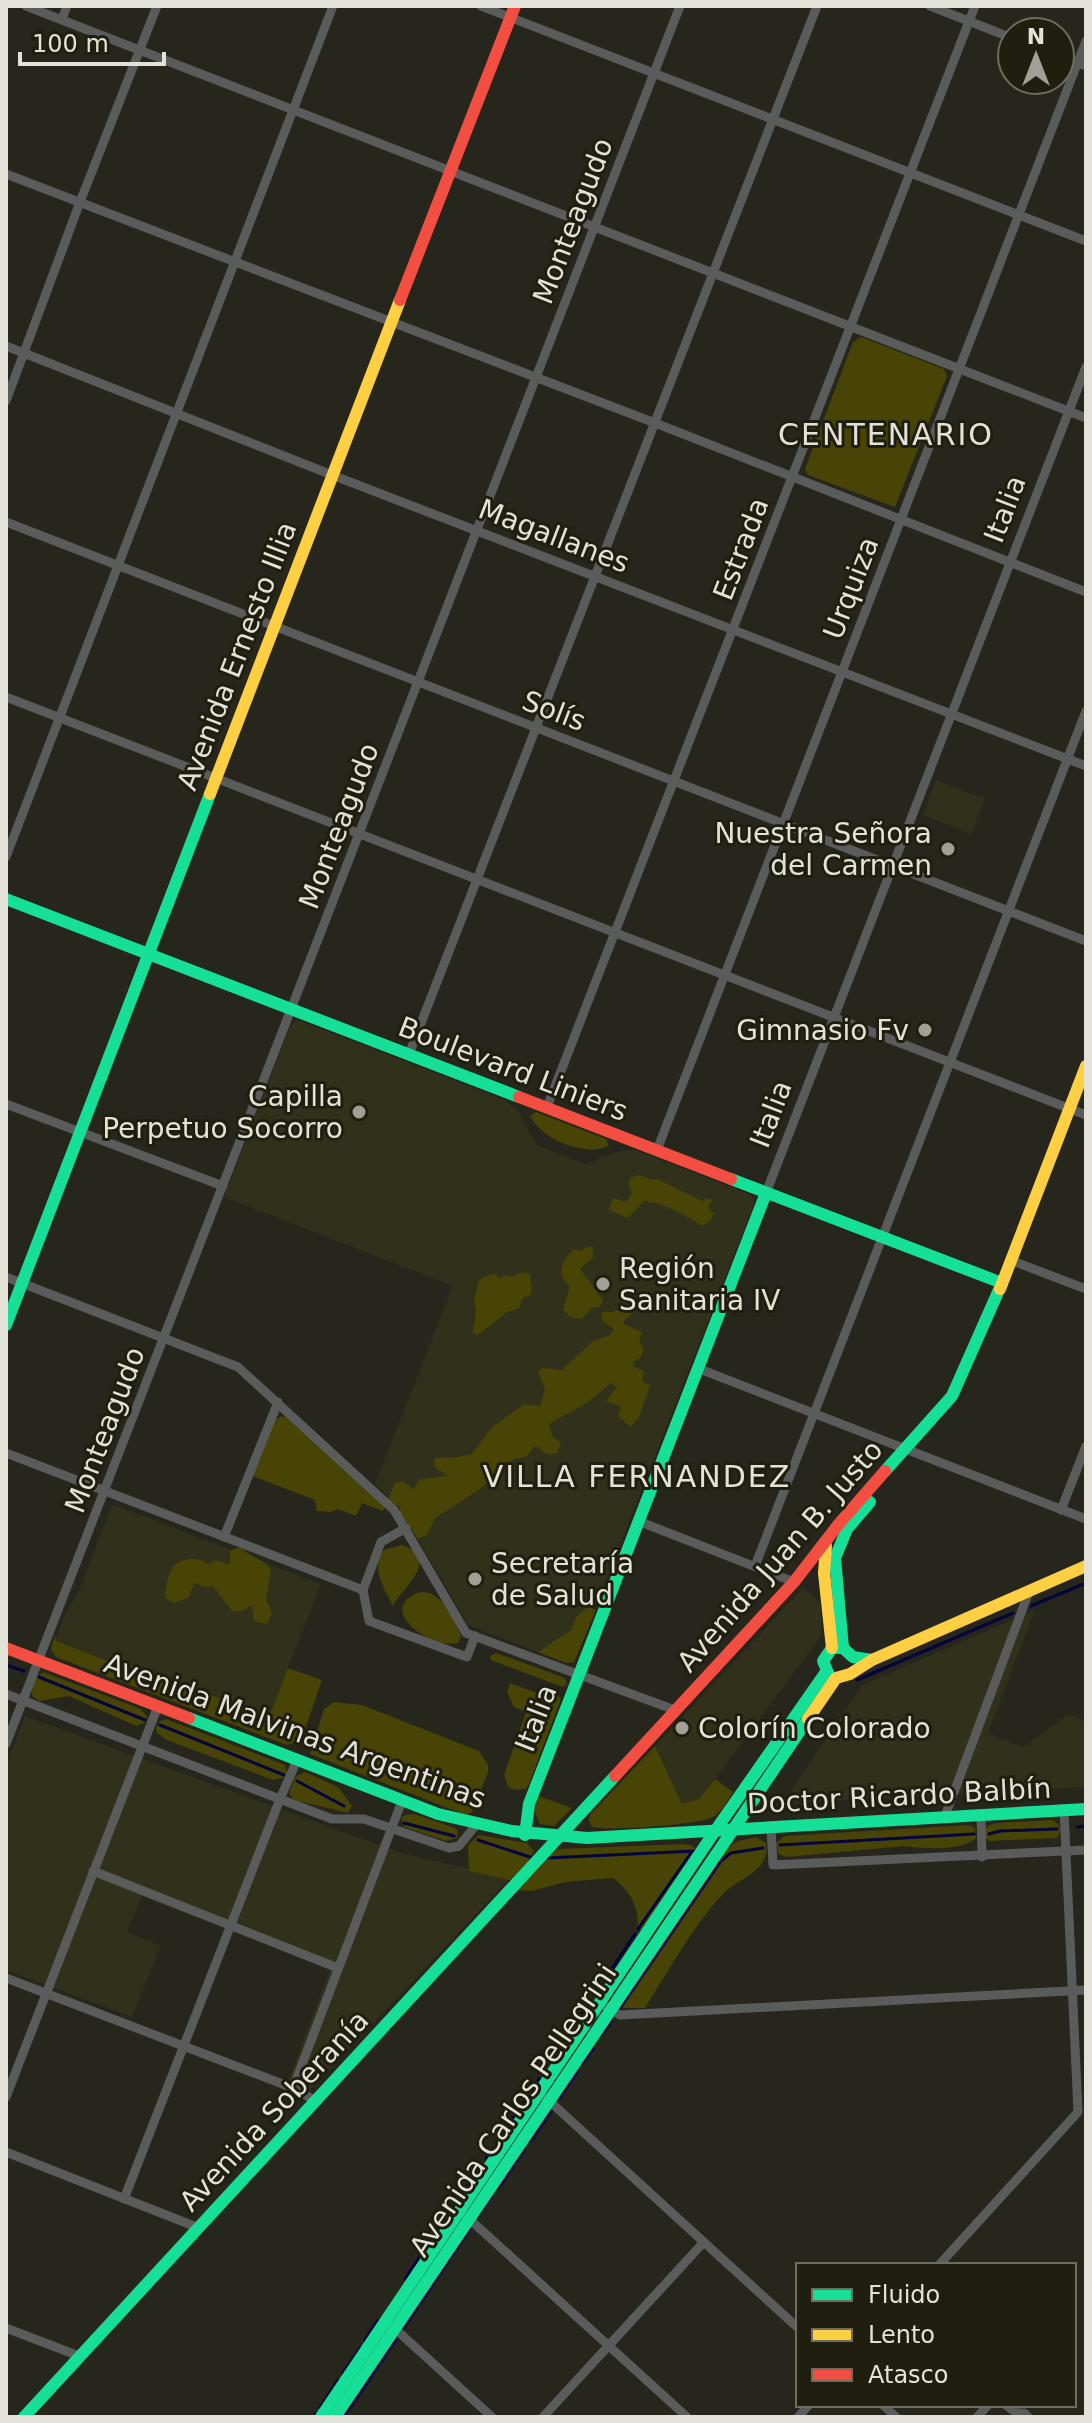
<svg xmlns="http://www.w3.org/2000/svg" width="1092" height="2423" viewBox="0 0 1092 2423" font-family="'DejaVu Sans',sans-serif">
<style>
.built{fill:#31301b}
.green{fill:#474406}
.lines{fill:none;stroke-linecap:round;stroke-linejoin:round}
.stream{stroke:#04053d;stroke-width:3}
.street{stroke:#5a5b5b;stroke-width:9}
.fast{stroke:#16e098;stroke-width:12}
.slow{stroke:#ffcf43;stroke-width:12}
.jam{stroke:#f24e42;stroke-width:12}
.poi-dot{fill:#a0a096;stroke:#201f0f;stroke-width:3}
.labels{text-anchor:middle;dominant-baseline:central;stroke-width:6;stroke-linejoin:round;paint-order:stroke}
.street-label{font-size:28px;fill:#e2e2d8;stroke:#201f0f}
.poi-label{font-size:28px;fill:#e2e2d8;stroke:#201f0f;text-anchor:end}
.neighbourhood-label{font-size:30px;letter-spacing:2px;fill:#e2e2d8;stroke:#201f0f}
</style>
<rect width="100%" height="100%" fill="#26261c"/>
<g class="built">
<polygon points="936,780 985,799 971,834 923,815"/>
<polygon points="298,1020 505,1100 519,1112 536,1145 586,1164 619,1151 635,1150 749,1194 753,1198 754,1204 574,1662 566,1663 468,1625 401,1510 375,1484 453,1286 224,1197 291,1024"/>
<polygon points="114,1505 321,1584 269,1717 176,1681 174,1686 55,1641 65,1614 80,1589 111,1507"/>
<polygon points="803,1588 820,1602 822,1635 715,1779 699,1799 682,1804 655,1746"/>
<polygon points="1035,1610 988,1733 1023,1747 1069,1714 1086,1722 1086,1787 790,1803 787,1797 862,1685"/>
<polygon points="25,1716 401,1853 510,1878 302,2099 284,2091 330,1970 142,1896 127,1932 161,1946 132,2017 6,1970 6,1765"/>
</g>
<g class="green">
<polygon points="861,337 944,369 947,376 895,507 808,475 805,469 853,342"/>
<path d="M536 1112 606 1139 609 1146C585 1157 542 1140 530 1116Z"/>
<path d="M639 1175 653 1180 657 1179 702 1201 706 1198 713 1200 708 1207 714 1214 710 1221 702 1226C686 1215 664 1203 644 1201L628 1218 609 1210 613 1198 626 1202 632 1193 628 1182 631 1178Z"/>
<path d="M586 1247H593V1257L580 1269 603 1300 600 1307 592 1308 581 1319 571 1317 563 1310 570 1286C554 1274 563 1260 574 1249L581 1251Z"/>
<polygon points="523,1272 530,1274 532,1291 529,1296 523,1298 519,1308 507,1312 478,1335 473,1333 476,1311 474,1300 479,1280 491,1274 496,1274 498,1279 505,1275 512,1277"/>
<polygon points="620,1309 628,1309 632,1314 624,1320 624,1324 642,1332 639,1341 644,1350 640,1358 633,1362 634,1367 644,1371 642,1381 650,1386 639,1417 631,1427 618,1416 621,1407 606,1401 617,1387 611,1383 587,1403 549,1424 552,1436 561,1443 557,1453 549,1455 535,1446 526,1457 514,1459 480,1489 435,1518 427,1535 418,1539 399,1512 401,1506 394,1505 388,1499 395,1483 403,1481 413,1489 420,1479 448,1476 434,1467 435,1458 458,1457 472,1454 491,1428 524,1404 540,1406 545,1389 538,1372 542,1368 562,1370 593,1341 610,1335 614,1329 602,1321 602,1312 613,1312"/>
<polygon points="282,1416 288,1418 385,1507 383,1511 362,1503 356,1516 338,1509 331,1512 317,1511 315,1500 253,1476 276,1419"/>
<path d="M402 1545C443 1559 401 1589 393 1606 384 1589 370 1566 384 1550Z"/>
<path d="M240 1547C251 1557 261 1558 271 1569L266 1599 272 1613 267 1624 254 1621 252 1605 242 1611H232L212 1585 207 1588 194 1583 189 1597 175 1603 165 1598C167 1580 168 1560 191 1559 199 1559 203 1560 209 1565L215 1560 230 1565V1551Z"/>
<path d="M420 1592C443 1591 452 1617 461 1635L458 1643C432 1650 373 1609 420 1592Z"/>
<polygon points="588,1607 596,1610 574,1662 566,1663 538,1652 571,1630 576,1617"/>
<polygon points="55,1634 56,1641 173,1686 175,1681 269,1717 288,1668 322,1680 303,1736 298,1742 287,1745 56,1657 51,1650"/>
<polygon points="496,1653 565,1678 567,1684 563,1687 491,1660 490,1656"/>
<path d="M43 1672 141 1709 147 1717 146 1722 136 1726 69 1696 40 1701 33 1697C30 1687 34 1677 43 1672Z"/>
<polygon points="510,1683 542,1695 545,1689 557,1693 561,1699 529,1784 526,1789 515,1790 508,1787 504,1775 526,1712 514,1707 507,1692"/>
<polygon points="334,1702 362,1705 479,1751 488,1765 488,1772 472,1812 466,1815 450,1809 310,1754 324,1709"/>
<polygon points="166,1719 285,1765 287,1772 283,1778 273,1780 167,1740 157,1733 156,1728 160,1721"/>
<path d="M655 1746 682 1804 699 1799 715 1779 733 1792C727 1801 723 1811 713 1817 698 1825 609 1831 592 1827L589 1821 590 1815Z"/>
<polygon points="305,1772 338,1787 352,1806 348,1813 294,1800 289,1793 295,1777"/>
<polygon points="538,1796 572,1808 554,1826 540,1824 534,1811"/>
<polygon points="414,1814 455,1828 458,1831 457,1838 446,1841 404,1827 401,1818 405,1815"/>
<polygon points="1053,1820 1059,1825 1060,1832 1057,1838 989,1841 986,1838 986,1827 995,1823"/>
<path d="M970 1825 975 1828 976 1838C964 1851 921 1849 904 1846L787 1857 778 1854 776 1843 784 1836Z"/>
<polygon points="479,1835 527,1843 534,1851 525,1866 510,1880 469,1871 468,1845"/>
<path d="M756 1837 766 1843C770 1872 740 1877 724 1893 695 1923 668 1972 645 2008H623L621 2004 624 2000 723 1850 738 1841Z"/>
<path d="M685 1844 693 1846 697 1852 643 1931 638 1928C638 1905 631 1892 613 1878L565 1882 532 1891 515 1890 548 1853 558 1849Z"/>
</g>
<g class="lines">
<g class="stream">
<polyline points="1031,1606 1086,1583"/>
<polyline points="6,1665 24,1671"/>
<polyline points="39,1677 145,1720"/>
<polyline points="857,1680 1013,1613"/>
<polyline points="160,1725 284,1775"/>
<polyline points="297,1781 344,1806"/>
<polyline points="404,1823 454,1836"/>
<polyline points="1077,1827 1086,1826"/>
<polyline points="989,1834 1000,1831 1057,1829"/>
<polyline points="478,1840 530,1857"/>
<polyline points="780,1845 974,1834"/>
<polyline points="547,1858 695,1851"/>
<polyline points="638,1929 691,1853"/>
<polyline points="609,1973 635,1934"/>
<polyline points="619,2010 721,1861 731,1853 763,1848"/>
<polyline points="582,2013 587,2007"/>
<polyline points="568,2035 577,2021"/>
<polyline points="602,2035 612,2020"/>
<polyline points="550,2062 555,2055"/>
<polyline points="582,2064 593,2049"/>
<polyline points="559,2099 578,2071"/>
<polyline points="522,2105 539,2079"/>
<polyline points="499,2139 516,2114"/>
<polyline points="531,2141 552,2110"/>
<polyline points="486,2159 493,2148"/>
<polyline points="498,2189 525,2149"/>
<polyline points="458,2200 480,2167"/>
<polyline points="478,2217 492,2197"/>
<polyline points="437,2232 453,2207"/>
<polyline points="425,2250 433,2237"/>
<polyline points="405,2279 421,2255"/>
<polyline points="404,2328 470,2229"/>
<polyline points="365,2340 378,2320"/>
<polyline points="343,2373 361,2347"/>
<polyline points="320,2408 338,2380"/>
<polyline points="314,2417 315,2414"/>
<polyline points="344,2417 398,2337"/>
</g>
<g class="street">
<polyline points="26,6 1086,418"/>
<polyline points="481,6 1086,241"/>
<polyline points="930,6 1012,38"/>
<polyline points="62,19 67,6"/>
<polyline points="1060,56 1086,66"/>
<polyline points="6,174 655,423 1086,592"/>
<polyline points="6,346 332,475 1086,766"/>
<polyline points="6,401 80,202 157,6"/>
<polyline points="6,522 1086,941"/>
<polyline points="6,697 1086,1115"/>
<polyline points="6,857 333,6"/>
<polyline points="409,1054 817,6"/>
<polyline points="6,1104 223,1186"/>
<polyline points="547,1107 975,6"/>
<polyline points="657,1150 1086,41"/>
<polyline points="766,1193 1086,367"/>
<polyline points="1010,1260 1086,1289"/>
<polyline points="6,1277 238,1367 394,1510 466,1633 675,1710"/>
<polyline points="697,1368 1086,1519"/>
<polyline points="6,1453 363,1590"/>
<polyline points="1061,1510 1086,1446"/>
<polyline points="638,1521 794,1582"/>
<polyline points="224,1537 278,1402"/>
<polyline points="755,1566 1086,711"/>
<polyline points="363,1590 369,1621 467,1657 475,1636"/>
<polyline points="363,1590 381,1542 406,1528"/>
<polyline points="6,1694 332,1819 364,1819 449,1848 459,1846 476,1825"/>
<polyline points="6,1744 680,6"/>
<polyline points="981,1814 982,1857"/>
<polyline points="945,1816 1030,1589"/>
<polyline points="771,1828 773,1865 1086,1850"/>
<polyline points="93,1871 338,1968"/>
<polyline points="6,1978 293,2088 316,2101"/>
<polyline points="605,2006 620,2015 1086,1990"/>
<polyline points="293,2088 402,1801"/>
<polyline points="6,2097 158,1706"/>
<polyline points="546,2098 798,2328"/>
<polyline points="6,2152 199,2228"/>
<polyline points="124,2199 280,1799 297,1760"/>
<polyline points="466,2216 687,2417"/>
<polyline points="939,2265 1078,2112 1064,1810"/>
<polyline points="392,2326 492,2417"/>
<polyline points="6,2328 79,2356"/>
<polyline points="883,2405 896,2417"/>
<polyline points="1006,2405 1017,2413 1024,2413 1028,2417"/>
<polyline points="543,2417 703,2243"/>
<polyline points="798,2417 809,2405"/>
<polyline points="977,2417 988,2405"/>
</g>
<g class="fast">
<polyline points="6,899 519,1097"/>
<polyline points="731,1179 1002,1283"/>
<polyline points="6,1325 210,794"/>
<polyline points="885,1471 952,1396 1002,1283"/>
<polyline points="843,1648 835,1558 847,1529 870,1502"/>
<polyline points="829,1675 823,1661 832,1648 843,1648 853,1657 872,1660"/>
<polyline points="189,1718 438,1814 512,1831 587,1838 1086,1809"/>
<polyline points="525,1835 529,1804 766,1193"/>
<polyline points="24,2417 615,1776"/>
<polyline points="321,2417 715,1831 826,1672"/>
<polyline points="335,2417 808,1719"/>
</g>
<g class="slow">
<polyline points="210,794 400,300"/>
<polyline points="1000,1289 1086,1066"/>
<polyline points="826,1546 824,1573 832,1648"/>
<polyline points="808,1719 836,1678 850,1674 872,1660 1086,1566"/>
</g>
<g class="jam">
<polyline points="400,300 515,6"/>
<polyline points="519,1097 731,1179"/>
<polyline points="6,1648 189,1718"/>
<polyline points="615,1776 794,1582 838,1525 885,1471"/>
</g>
</g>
<g class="poi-dot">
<circle cx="948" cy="849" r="8"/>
<circle cx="925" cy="1030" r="8"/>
<circle cx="359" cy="1112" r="8"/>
<circle cx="603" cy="1284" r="8"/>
<circle cx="475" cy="1579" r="8"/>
<circle cx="682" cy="1728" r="8"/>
</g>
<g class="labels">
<g class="street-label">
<text transform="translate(573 221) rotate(-69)">Monteagudo</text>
<text transform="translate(1005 509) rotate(-69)">Italia</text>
<text transform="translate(554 536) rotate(21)">Magallanes</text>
<text transform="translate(741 549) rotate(-69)">Estrada</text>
<text transform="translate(851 588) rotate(-69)">Urquiza</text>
<text transform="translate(237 656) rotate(-69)">Avenida Ernesto Illia</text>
<text transform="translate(554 711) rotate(21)">Solís</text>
<text transform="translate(339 826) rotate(-69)">Monteagudo</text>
<text transform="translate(513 1069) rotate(21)">Boulevard Liniers</text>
<text transform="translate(771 1114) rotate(-69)">Italia</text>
<text transform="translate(105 1430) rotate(-69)">Monteagudo</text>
<text transform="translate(780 1556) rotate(-49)">Avenida Juan B. Justo</text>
<text transform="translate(536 1718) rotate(-69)">Italia</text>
<text transform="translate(295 1731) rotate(20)">Avenida Malvinas Argentinas</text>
<text transform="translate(899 1796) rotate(-3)">Doctor Ricardo Balbín</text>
<text transform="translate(513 2110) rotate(-56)">Avenida Carlos Pellegrini</text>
<text transform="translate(274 2111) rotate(-47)">Avenida Soberanía</text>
</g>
<g class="poi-label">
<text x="932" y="833">Nuestra Señora<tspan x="932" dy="32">del Carmen</tspan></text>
<text x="909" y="1030">Gimnasio Fv</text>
<text x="343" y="1096">Capilla<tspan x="343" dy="32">Perpetuo Socorro</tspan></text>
<text x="619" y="1268" text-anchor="start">Región<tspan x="619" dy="32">Sanitaria IV</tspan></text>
<text x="491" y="1563" text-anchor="start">Secretaría<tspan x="491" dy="32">de Salud</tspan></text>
<text x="698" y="1728" text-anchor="start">Colorín Colorado</text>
</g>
<g class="neighbourhood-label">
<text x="886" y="434">CENTENARIO</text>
<text x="637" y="1476">VILLA FERNANDEZ</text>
</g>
</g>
<rect width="1092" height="2423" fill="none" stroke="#e2e2d8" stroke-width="16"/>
<rect x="796" y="2263" width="280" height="144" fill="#201f0f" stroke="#6e6d5f" stroke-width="2"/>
<rect x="812" y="2289" width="40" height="12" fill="#16e098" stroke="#6e6d5f" stroke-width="2"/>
<text x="868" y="2303" font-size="24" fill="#e2e2d8">Fluido</text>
<rect x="812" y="2329" width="40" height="12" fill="#ffcf43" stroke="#6e6d5f" stroke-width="2"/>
<text x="868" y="2343" font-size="24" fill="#e2e2d8">Lento</text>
<rect x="812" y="2369" width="40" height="12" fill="#f24e42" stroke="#6e6d5f" stroke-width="2"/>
<text x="868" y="2383" font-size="24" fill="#e2e2d8">Atasco</text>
<g transform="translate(1036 56)"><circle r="38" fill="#201f0f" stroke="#6e6d5f" stroke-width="2"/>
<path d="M0-6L14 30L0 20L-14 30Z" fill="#a0a096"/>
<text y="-12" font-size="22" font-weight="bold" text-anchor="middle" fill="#e2e2d8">N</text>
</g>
<path d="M20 52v12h144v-12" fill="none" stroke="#e2e2d8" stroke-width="4"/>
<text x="32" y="52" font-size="24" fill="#e2e2d8" stroke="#201f0f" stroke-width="6" paint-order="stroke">100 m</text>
</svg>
